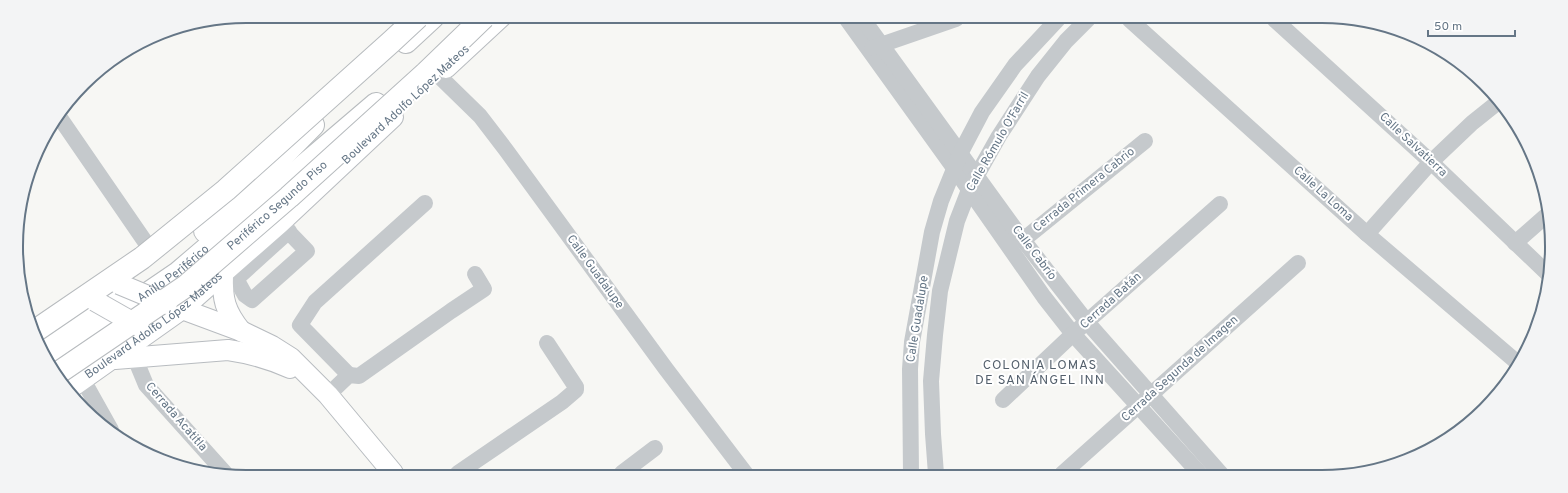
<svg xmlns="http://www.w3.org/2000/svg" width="1568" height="493" viewBox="0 0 1568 493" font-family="Overpass,sans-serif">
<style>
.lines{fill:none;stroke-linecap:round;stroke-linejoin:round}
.major-casing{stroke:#b8bcc0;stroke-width:22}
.highway-casing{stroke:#b7bbbe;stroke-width:24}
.minor{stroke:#c5c9cc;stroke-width:16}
.major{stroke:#fff;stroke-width:20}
.highway{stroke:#fff;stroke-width:22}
.major-bridge-casing{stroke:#b8bcc0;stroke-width:22;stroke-linecap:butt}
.highway-bridge-casing{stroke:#b7bbbe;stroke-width:24;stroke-linecap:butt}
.major-bridge{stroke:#fff;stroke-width:20}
.highway-bridge{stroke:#fff;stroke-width:22}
.labels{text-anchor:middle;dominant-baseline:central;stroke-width:4;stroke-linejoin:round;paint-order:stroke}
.street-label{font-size:12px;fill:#657686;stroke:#fff}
.neighbourhood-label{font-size:13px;letter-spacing:1px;fill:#535f6b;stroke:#fff}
.rim{fill:none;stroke:#657686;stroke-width:2}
</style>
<rect width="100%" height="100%" fill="#f7f7f4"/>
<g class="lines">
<defs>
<g id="major">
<polyline points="446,68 501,17"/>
<path d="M223 274C222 299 225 311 241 331"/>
<polyline points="171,305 241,331 272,346 291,358 328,395 393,473"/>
<path d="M115 359 228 350C249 353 270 359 290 368"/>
<path id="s1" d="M69 389 182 309 280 223 393 117"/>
</g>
<g id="highway">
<polyline points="406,42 433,17"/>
<polyline points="205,231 238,201 313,125"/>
<polyline points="42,345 118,295"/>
<path id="s2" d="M49 361 178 273 376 104"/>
</g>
</defs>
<use href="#major" class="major-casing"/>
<use href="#highway" class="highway-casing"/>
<g class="minor">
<polyline points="846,18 954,168 1044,297 1073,334 1201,475"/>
<polyline points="862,18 1023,240 1087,322 1222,475"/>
<polyline points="1130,20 1367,234 1519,364"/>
<polyline points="1275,20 1431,162 1548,274"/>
<polyline points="872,48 956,19"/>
<polyline points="438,75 480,116 506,150 666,369 746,474"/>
<polyline points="60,118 146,243"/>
<polyline points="1367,234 1431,162 1472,123 1497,103"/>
<polyline points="1023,240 1145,141"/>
<polyline points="1515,243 1548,214"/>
<polyline points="230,268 245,295 252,300 307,251 280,223"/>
<polyline points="236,279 289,231"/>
<polyline points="134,356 146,385 225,473"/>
<polyline points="349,375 300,325 315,302 425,203"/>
<polyline points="83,380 111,430"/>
<polyline points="328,395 349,375 359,376 451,311 484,289 475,274"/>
<polyline points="1003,400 1073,334 1220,204"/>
<polyline points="458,473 562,402 576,390 576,387 547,343"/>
<polyline points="622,473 655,448"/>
<polyline points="911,474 910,369 912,342 932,232 941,201 961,152 982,112 1015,65 1058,19"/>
<polyline points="936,474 933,434 931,381 935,335 940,291 957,221 969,190 977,175 999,136 1038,76 1066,41 1088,19"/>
<polyline points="1062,474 1298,263"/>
</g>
<use href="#major" class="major"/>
<use href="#highway" class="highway"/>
<defs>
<g id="major-bridge">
<polyline points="119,284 167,304"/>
<polyline points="95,301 139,326"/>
</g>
<g id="highway-bridge">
<polyline points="35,331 142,258 226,190 391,42 418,17"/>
<path id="s3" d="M55 375 186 286 289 197 426 73 484 17"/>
</g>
</defs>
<use href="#major-bridge" class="major-bridge-casing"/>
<use href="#highway-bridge" class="highway-bridge-casing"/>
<use href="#major-bridge" class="major-bridge"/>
<use href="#highway-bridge" class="highway-bridge"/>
</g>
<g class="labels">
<g class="street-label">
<text transform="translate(406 105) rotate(-43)">Boulevard Adolfo López Mateos</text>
<text transform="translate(998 142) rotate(-60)">Calle Rómulo O'Farril</text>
<text transform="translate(1413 145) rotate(43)">Calle Salvatierra</text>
<text transform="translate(1084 190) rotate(-39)">Cerrada Primera Cabrio</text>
<text transform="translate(1323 194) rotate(42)">Calle La Loma</text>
<text stroke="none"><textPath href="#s3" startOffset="280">Periférico Segundo Piso</textPath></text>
<text transform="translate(1034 253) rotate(53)">Calle Cabrío</text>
<text transform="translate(595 272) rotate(54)">Calle Guadalupe</text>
<text stroke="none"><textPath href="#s2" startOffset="152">Anillo Periférico</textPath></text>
<text transform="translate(1111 301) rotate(-42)">Cerrada Batán</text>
<text transform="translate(918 319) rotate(-81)">Calle Guadalupe</text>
<text stroke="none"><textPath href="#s1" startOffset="106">Boulevard Adolfo López Mateos</textPath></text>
<text transform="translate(1180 369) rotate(-42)">Cerrada Segunda de Imagen</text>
<text transform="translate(176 417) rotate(49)">Cerrada Acatitla</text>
</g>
<g class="neighbourhood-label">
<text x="1040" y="366">COLONIA LOMAS<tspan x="1040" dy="15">DE SAN ÁNGEL INN</tspan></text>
</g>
</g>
<path d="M0 0H1568V493H0ZM246 23H1322A223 223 0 0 1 1545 246V247A223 223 0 0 1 1322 470H246A223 223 0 0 1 23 247V246A223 223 0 0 1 246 23Z" fill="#f3f4f5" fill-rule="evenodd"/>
<path class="rim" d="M246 23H1322A223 223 0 0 1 1545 246V247A223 223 0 0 1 1322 470H246A223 223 0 0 1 23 247V246A223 223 0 0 1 246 23Z"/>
<path d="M1428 30v6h87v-6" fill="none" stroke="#657686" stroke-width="2"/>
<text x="1434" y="30" font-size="12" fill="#657686" stroke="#ffffff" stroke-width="3" paint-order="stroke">50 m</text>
</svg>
